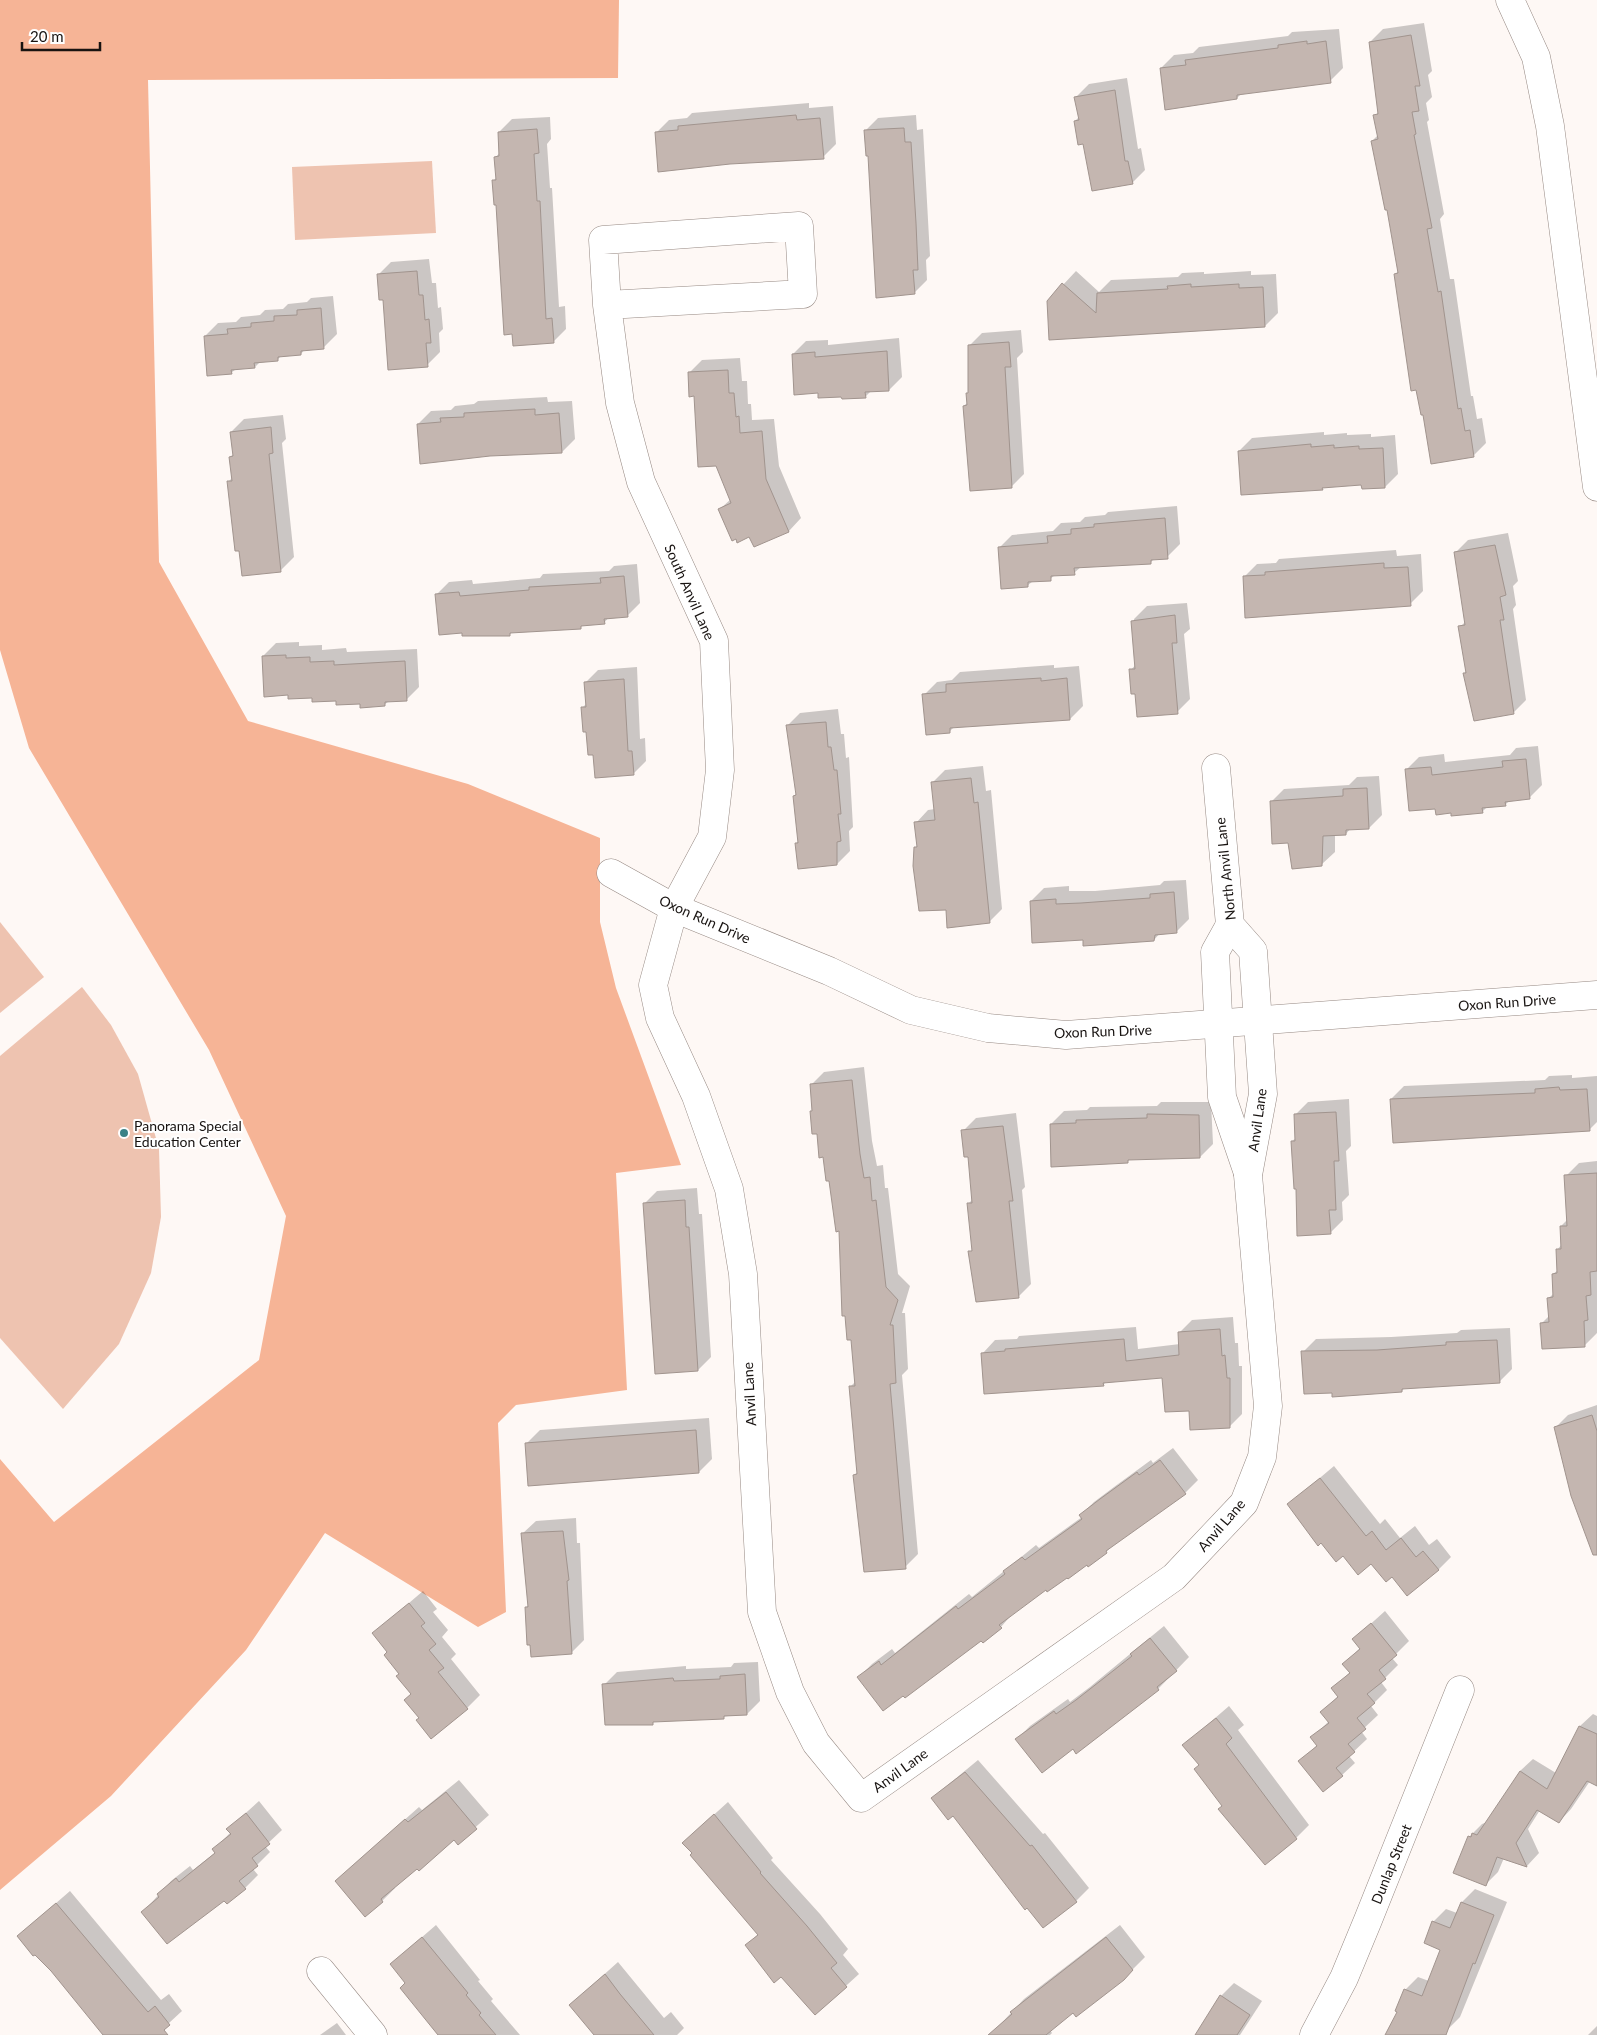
<svg xmlns="http://www.w3.org/2000/svg" width="1597" height="2035" viewBox="0 0 1597 2035" font-family="Lato,sans-serif">
<style>
.green{fill:#eec3b0}
.forest{fill:#f6b496}
.shadow{fill:#0003}
.building{fill:#c4b6b0;stroke:#a1948e}
.lines{fill:none;stroke-linecap:round;stroke-linejoin:round}
.minor-casing{stroke:#968983;stroke-width:29}
.minor{stroke:#fff;stroke-width:28}
.poi-dot{fill:#3a8287;stroke:#fff;stroke-width:2}
.labels{text-anchor:middle;dominant-baseline:central;stroke-width:4;stroke-linejoin:round;paint-order:stroke}
.street-label{font-size:14px;fill:#181311;stroke:#fff}
.poi-label{font-size:14px;fill:#181311;stroke:#fff;text-anchor:start}
</style>
<rect width="100%" height="100%" fill="#fef8f5"/>
<g class="green">
<polygon points="432,161 436,233 295,240 292,167"/>
<polygon points="0,922 44,977 0,1013"/>
<polygon points="82,987 111,1025 138,1074 159,1149 161,1217 151,1273 119,1344 63,1409 0,1338 0,1056"/>
</g>
<polygon class="forest" points="0,0 619,0 618,78 148,80 159,562 248,721 468,784 600,838 600,922 616,988 681,1165 616,1173 627,1390 516,1405 498,1423 506,1612 478,1627 325,1533 246,1650 111,1796 0,1890 0,1459 54,1522 259,1360 286,1216 209,1050 29,748 0,650"/>
<g class="shadow">
<polygon points="1424,23 1432,71 1428,75 1432,97 1426,103 1429,120 1427,122 1444,214 1440,219 1450,279 1454,279 1471,396 1473,396 1477,419 1482,418 1486,443 1473,456 1424,413 1417,388 1412,389 1395,274 1399,271 1388,208 1372,141 1378,135 1375,116 1379,111 1370,42 1383,29"/>
<polygon points="1339,29 1343,68 1330,81 1242,93 1237,98 1161,68 1174,55 1193,53 1199,47 1288,36 1292,32"/>
<polygon points="1127,78 1138,149 1141,148 1145,170 1132,183 1084,143 1075,121 1079,117 1076,97 1089,84"/>
<polygon points="809,103 809,108 833,106 836,144 823,157 730,163 656,133 669,120 687,118 692,113"/>
<polygon points="916,115 917,130 923,129 930,256 926,260 927,280 914,293 869,155 865,131 878,118"/>
<polygon points="550,117 551,139 547,144 550,188 552,188 559,307 565,306 566,329 553,342 498,204 493,181 497,177 496,157 500,152 499,132 512,119"/>
<polygon points="429,259 432,283 436,283 438,308 441,307 443,329 439,333 440,352 427,365 378,275 391,262"/>
<polygon points="1076,271 1099,292 1111,280 1178,277 1182,273 1204,272 1204,274 1251,271 1251,275 1276,274 1278,313 1265,326 1050,339 1048,301"/>
<polygon points="333,296 337,334 324,347 305,349 301,354 282,355 277,360 260,362 255,367 236,369 231,373 205,336 218,323 236,322 241,317 260,315 265,310 283,309 288,304 307,302 311,298"/>
<polygon points="1021,330 1023,352 1017,358 1024,474 1011,487 964,406 968,402 967,394 969,392 969,346 982,333"/>
<polygon points="899,338 902,377 889,390 871,391 865,397 819,392 793,354 806,341 828,340 828,345"/>
<polygon points="740,358 742,381 747,381 748,404 751,404 752,420 774,419 779,466 801,518 789,531 754,546 750,536 720,509 731,499 689,373 702,360"/>
<polygon points="547,397 548,402 572,401 575,439 562,452 418,424 431,411 451,410 455,406 474,404 478,401"/>
<polygon points="283,415 286,439 282,443 294,557 281,570 228,482 233,477 230,457 234,454 231,432 244,419"/>
<polygon points="1324,432 1324,435 1347,433 1347,435 1371,434 1371,437 1395,435 1398,474 1385,487 1363,488 1362,484 1325,486 1322,489 1239,451 1252,438"/>
<polygon points="1177,506 1180,544 1167,557 1155,558 1151,562 1082,566 1074,573 1055,575 1050,579 1033,581 1027,586 999,548 1012,535 1053,531 1061,523 1080,522 1085,517 1105,515 1108,512"/>
<polygon points="1508,533 1518,581 1513,586 1516,605 1513,609 1526,700 1513,713 1464,673 1467,671 1460,627 1466,621 1455,553 1468,540"/>
<polygon points="1396,550 1397,556 1421,554 1423,591 1410,604 1244,577 1257,564 1276,563 1279,559"/>
<polygon points="637,564 640,603 627,616 609,617 604,623 584,624 580,627 512,632 509,635 436,595 449,582 472,580 473,584 540,578 543,574 609,571 614,566"/>
<polygon points="1187,603 1190,629 1184,634 1190,699 1177,712 1131,670 1136,664 1134,619 1147,606"/>
<polygon points="299,642 299,646 322,645 322,650 346,648 347,652 417,649 419,687 406,700 389,701 384,705 289,694 263,656 276,643"/>
<polygon points="1054,665 1054,668 1079,666 1083,706 1070,719 955,726 949,732 924,695 937,682 952,680 960,672"/>
<polygon points="637,667 640,739 645,738 646,761 633,774 594,754 582,708 587,703 585,683 598,670"/>
<polygon points="838,709 841,734 844,734 846,758 849,757 853,827 849,831 850,851 837,864 796,843 799,841 794,796 797,793 787,726 800,713"/>
<polygon points="1538,746 1542,785 1529,798 1510,800 1505,805 1488,806 1482,812 1452,812 1436,808 1406,770 1419,757 1444,754 1445,762 1510,755 1516,748"/>
<polygon points="983,766 986,791 991,790 1002,909 989,922 947,909 915,848 918,845 916,823 928,810 935,809 932,783 945,770"/>
<polygon points="1379,776 1382,815 1369,828 1350,829 1346,834 1335,834 1335,852 1322,864 1271,802 1284,789 1349,785 1357,777"/>
<polygon points="1186,880 1189,919 1176,932 1160,933 1154,940 1084,938 1031,901 1044,888 1069,886 1069,891 1095,891 1160,885 1164,881"/>
<polygon points="864,1067 872,1141 877,1166 883,1165 885,1188 888,1188 898,1274 910,1286 902,1313 905,1313 908,1369 902,1375 918,1554 905,1567 854,1475 858,1472 850,1387 856,1381 840,1230 811,1085 824,1072"/>
<polygon points="1572,1075 1572,1078 1597,1076 1597,1122 1589,1130 1391,1099 1404,1086 1545,1080 1549,1076"/>
<polygon points="1349,1099 1351,1146 1346,1151 1349,1195 1342,1202 1343,1220 1330,1233 1297,1188 1292,1141 1296,1138 1295,1115 1308,1102"/>
<polygon points="1161,1102 1211,1102 1213,1144 1200,1157 1131,1158 1127,1162 1051,1124 1064,1111 1087,1110 1090,1107 1157,1106"/>
<polygon points="1016,1113 1025,1187 1022,1190 1031,1284 1018,1297 970,1252 973,1249 969,1203 973,1199 970,1155 963,1131 976,1118"/>
<polygon points="1597,1161 1597,1333 1585,1345 1542,1323 1550,1315 1549,1298 1554,1293 1553,1274 1558,1270 1557,1250 1562,1244 1561,1226 1568,1219 1566,1176 1579,1163"/>
<polygon points="697,1188 699,1214 702,1214 711,1357 698,1370 644,1204 657,1191"/>
<polygon points="1233,1317 1235,1343 1238,1343 1239,1366 1242,1366 1242,1414 1229,1427 1190,1409 1163,1377 1107,1381 1103,1385 983,1353 995,1340 1017,1339 1019,1336 1136,1327 1138,1349 1180,1344 1179,1333 1192,1320"/>
<polygon points="1510,1328 1512,1369 1499,1382 1405,1387 1402,1391 1333,1391 1303,1352 1316,1339 1391,1337 1457,1333 1461,1330"/>
<polygon points="1597,1405 1597,1540 1555,1428 1568,1415"/>
<polygon points="709,1418 712,1459 699,1472 527,1443 540,1430"/>
<polygon points="1173,1448 1198,1480 1185,1493 1115,1543 1106,1552 1047,1588 1013,1613 1001,1627 981,1639 859,1677 872,1664 892,1649 895,1653 969,1594 972,1597 1036,1545 1039,1548 1082,1517 1081,1515 1094,1502 1114,1487 1151,1460 1153,1463"/>
<polygon points="1334,1466 1380,1524 1385,1519 1400,1538 1415,1526 1429,1545 1437,1539 1451,1557 1438,1570 1393,1575 1372,1562 1343,1554 1289,1504"/>
<polygon points="576,1518 577,1543 580,1543 584,1640 571,1653 526,1607 530,1604 522,1534 536,1521"/>
<polygon points="423,1591 437,1609 433,1612 448,1630 442,1637 456,1654 451,1659 480,1695 467,1708 420,1718 412,1693 389,1651 374,1633"/>
<polygon points="1385,1611 1409,1641 1392,1658 1398,1665 1381,1682 1387,1690 1371,1706 1378,1715 1361,1731 1367,1739 1349,1756 1355,1763 1342,1775 1300,1762 1317,1745 1312,1738 1329,1721 1322,1712 1338,1696 1333,1689 1350,1672 1344,1664 1361,1647 1354,1639"/>
<polygon points="1164,1626 1189,1657 1158,1689 1073,1747 1017,1739 1030,1726 1068,1699 1070,1702 1090,1687"/>
<polygon points="758,1662 760,1701 747,1714 700,1719 604,1685 617,1672 686,1666 686,1669 731,1667 734,1663"/>
<polygon points="1229,1706 1244,1725 1238,1730 1309,1825 1296,1838 1224,1805 1200,1765 1184,1745"/>
<polygon points="1593,1714 1597,1716 1597,1778 1590,1781 1571,1809 1559,1822 1540,1810 1528,1829 1539,1853 1527,1866 1504,1858 1498,1872 1485,1885 1469,1837 1482,1824 1487,1822 1520,1771 1533,1759 1556,1773 1580,1726"/>
<polygon points="978,1760 1043,1834 1045,1833 1089,1888 1076,1901 932,1798"/>
<polygon points="459,1780 489,1815 458,1843 454,1839 417,1867 394,1886 395,1888 382,1901 349,1869 419,1807 422,1810"/>
<polygon points="259,1801 282,1830 265,1846 270,1852 253,1869 258,1875 245,1888 225,1899 143,1912 171,1881 190,1866 193,1870 216,1852 214,1849 231,1832 228,1829"/>
<polygon points="728,1802 773,1858 771,1860 820,1914 848,1949 843,1955 859,1974 815,2014 781,1975 747,1945 758,1934 693,1853 697,1830"/>
<polygon points="1475,1889 1507,1902 1460,2017 1447,2030 1429,2035 1387,2035 1399,2011 1405,1990 1418,1977 1429,1981 1442,1949 1433,1922 1446,1909 1457,1913 1462,1902"/>
<polygon points="70,1891 161,2000 169,1994 182,2011 156,2035 113,2035 18,1936"/>
<polygon points="436,1925 480,1980 478,1981 493,1999 491,2001 520,2035 440,2035 407,1982 391,1964"/>
<polygon points="1120,1925 1145,1957 1132,1970 1073,2012 1050,2030 1052,2033 1050,2035 997,2035 994,2031 1024,1999"/>
<polygon points="618,1962 664,2018 671,2012 684,2028 677,2035 599,2035 570,2005"/>
<polygon points="1234,1983 1262,2001 1240,2035 1196,2035 1221,1996"/>
<polygon points="337,2023 346,2035 320,2035"/>
<polygon points="1597,2026 1597,2035 1588,2035"/>
</g>
<g class="building">
<polygon points="1411,35 1420,86 1415,86 1419,111 1412,112 1416,134 1414,135 1432,228 1427,229 1438,292 1441,291 1458,409 1461,408 1465,431 1470,430 1474,457 1431,464 1423,415 1421,415 1416,390 1411,391 1394,274 1398,273 1387,210 1385,210 1371,141 1378,139 1373,115 1378,114 1369,42"/>
<polygon points="1307,41 1307,44 1326,41 1331,83 1237,95 1237,99 1165,110 1160,68 1186,65 1185,60 1278,48 1278,45"/>
<polygon points="1115,90 1125,161 1128,161 1133,184 1092,191 1083,144 1078,145 1074,121 1079,120 1074,97"/>
<polygon points="796,115 797,120 820,118 824,159 730,164 658,172 655,132 678,130 678,126"/>
<polygon points="904,128 905,142 911,142 916,223 918,270 913,270 915,294 876,298 868,156 866,156 864,130"/>
<polygon points="537,129 539,153 534,154 537,201 540,201 546,319 552,318 554,343 513,346 512,334 504,335 496,205 494,205 492,180 496,180 494,157 499,156 498,132"/>
<polygon points="417,271 419,295 423,295 425,320 429,319 431,343 426,343 428,367 388,370 383,300 379,300 377,274"/>
<polygon points="1062,283 1096,313 1097,293 1168,289 1167,286 1191,284 1191,287 1239,284 1239,288 1263,287 1265,327 1049,340 1047,301"/>
<polygon points="321,308 324,349 301,351 301,355 278,357 278,361 254,363 255,368 231,370 232,374 207,376 204,336 228,334 227,329 251,327 251,323 274,321 274,316 297,315 297,310"/>
<polygon points="1009,342 1011,367 1005,367 1012,488 970,491 963,406 967,405 966,393 968,393 968,345"/>
<polygon points="887,351 889,391 865,392 866,398 842,399 841,397 818,398 818,393 794,395 792,354 815,352 815,357"/>
<polygon points="728,370 729,393 734,393 736,417 739,416 740,433 762,431 766,479 789,532 754,547 749,537 737,543 736,539 732,541 718,509 731,503 716,466 698,467 694,396 689,397 688,372"/>
<polygon points="535,409 535,415 559,413 562,453 490,456 420,464 417,424 441,422 440,418 464,417 464,413"/>
<polygon points="271,427 273,453 269,454 281,572 242,576 239,551 235,551 227,481 232,481 229,457 233,456 230,432"/>
<polygon points="1311,444 1311,447 1334,445 1334,448 1359,446 1359,449 1383,448 1385,488 1362,489 1361,485 1322,488 1323,490 1241,495 1238,451"/>
<polygon points="1165,518 1168,559 1151,560 1151,564 1074,568 1075,575 1051,576 1051,581 1028,582 1028,587 1001,589 998,547 1048,543 1047,536 1071,534 1071,529 1094,527 1094,524"/>
<polygon points="1495,545 1506,595 1500,597 1504,620 1500,620 1514,714 1474,721 1463,673 1466,673 1458,626 1465,625 1454,552"/>
<polygon points="1384,563 1384,568 1408,567 1411,606 1245,618 1243,576 1265,575 1265,572"/>
<polygon points="624,576 628,617 604,619 605,624 581,626 581,629 510,633 510,636 462,636 462,633 439,635 435,594 459,592 460,596 529,590 529,587 601,583 600,578"/>
<polygon points="1175,615 1177,643 1172,643 1178,714 1137,717 1135,694 1131,694 1129,669 1135,669 1131,621"/>
<polygon points="286,655 286,658 310,657 310,662 334,661 334,665 405,661 407,701 385,702 385,706 360,708 360,704 336,705 336,701 312,702 312,698 288,699 288,695 264,697 262,656"/>
<polygon points="1041,678 1041,681 1067,678 1070,720 950,728 950,733 926,735 922,694 946,692 946,684"/>
<polygon points="624,679 628,751 632,751 634,775 595,778 593,755 588,755 586,732 583,732 581,707 586,707 584,682"/>
<polygon points="826,722 828,747 831,747 834,770 837,770 841,814 838,814 841,841 837,842 837,865 798,869 795,843 798,843 793,796 796,795 786,725"/>
<polygon points="1526,759 1530,799 1505,802 1506,806 1482,808 1483,813 1451,816 1451,813 1436,815 1435,809 1409,811 1405,769 1431,767 1432,775 1503,767 1502,761"/>
<polygon points="971,778 974,803 978,802 990,923 947,928 946,910 919,911 913,866 914,847 917,847 914,822 935,820 931,782"/>
<polygon points="1367,788 1369,829 1346,830 1346,835 1323,836 1322,866 1292,869 1288,843 1272,844 1270,801 1343,796 1343,789"/>
<polygon points="1174,892 1177,933 1155,935 1154,941 1083,946 1083,940 1032,943 1030,901 1056,899 1056,904 1081,903 1150,898 1150,894"/>
<polygon points="852,1080 860,1154 864,1178 870,1177 872,1201 876,1200 886,1287 898,1300 890,1325 893,1325 896,1383 890,1384 906,1569 864,1572 853,1475 857,1474 849,1386 855,1386 851,1340 847,1340 845,1316 842,1316 839,1231 836,1232 829,1181 826,1181 823,1157 819,1158 817,1134 812,1134 810,1111 812,1111 810,1084"/>
<polygon points="1559,1087 1560,1090 1587,1089 1590,1131 1393,1143 1390,1099 1535,1093 1535,1089"/>
<polygon points="1336,1112 1339,1161 1334,1161 1336,1210 1329,1210 1331,1234 1297,1236 1296,1189 1294,1189 1291,1141 1295,1141 1294,1114"/>
<polygon points="1147,1114 1199,1115 1200,1158 1128,1160 1128,1163 1051,1167 1050,1124 1076,1123 1076,1120 1147,1118"/>
<polygon points="1003,1126 1013,1201 1009,1201 1019,1298 976,1302 968,1251 972,1251 967,1203 972,1203 968,1157 964,1157 961,1130"/>
<polygon points="1597,1173 1597,1271 1590,1272 1591,1295 1586,1296 1588,1320 1584,1321 1585,1347 1542,1349 1540,1323 1549,1322 1547,1298 1553,1297 1552,1274 1557,1273 1556,1249 1561,1249 1560,1226 1567,1226 1564,1175"/>
<polygon points="685,1200 686,1227 689,1227 698,1371 655,1374 643,1203"/>
<polygon points="1220,1329 1222,1356 1225,1355 1227,1378 1230,1378 1230,1428 1190,1430 1189,1411 1165,1412 1162,1378 1103,1383 1104,1386 984,1394 981,1353 1005,1351 1005,1349 1124,1339 1126,1361 1179,1355 1178,1332"/>
<polygon points="1497,1340 1500,1383 1402,1389 1402,1392 1332,1397 1332,1393 1304,1394 1301,1351 1377,1350 1446,1345 1446,1342"/>
<polygon points="1592,1415 1597,1431 1597,1555 1593,1555 1571,1496 1554,1427"/>
<polygon points="696,1430 699,1473 528,1486 525,1443"/>
<polygon points="1160,1460 1186,1494 1106,1551 1107,1553 1088,1567 1087,1565 1068,1579 1067,1578 1047,1592 1046,1590 999,1625 1002,1628 983,1643 981,1641 905,1698 903,1696 883,1711 857,1677 879,1661 881,1665 956,1606 958,1609 1005,1574 1003,1571 1022,1557 1025,1560 1082,1519 1079,1515 1100,1499 1137,1472 1139,1475"/>
<polygon points="1320,1478 1366,1536 1372,1531 1386,1550 1401,1538 1416,1557 1423,1551 1439,1570 1407,1596 1392,1577 1386,1582 1371,1564 1358,1575 1343,1556 1336,1562 1321,1543 1318,1546 1287,1504"/>
<polygon points="563,1531 569,1580 567,1581 572,1654 531,1657 530,1645 527,1645 525,1607 528,1607 521,1533"/>
<polygon points="409,1603 425,1623 421,1626 436,1644 429,1650 444,1668 438,1672 468,1709 431,1739 416,1720 419,1718 404,1700 411,1694 396,1676 399,1674 384,1655 387,1652 372,1633"/>
<polygon points="1371,1623 1397,1655 1379,1670 1386,1679 1367,1694 1375,1703 1357,1718 1366,1729 1348,1744 1355,1752 1336,1768 1343,1776 1323,1792 1298,1761 1317,1746 1310,1737 1329,1723 1320,1712 1338,1697 1331,1688 1350,1673 1342,1664 1360,1649 1352,1639"/>
<polygon points="1150,1638 1177,1671 1157,1687 1159,1690 1076,1754 1073,1749 1042,1773 1015,1739 1054,1711 1056,1714 1076,1700 1132,1656 1130,1654"/>
<polygon points="745,1674 747,1715 724,1716 724,1719 653,1722 653,1725 605,1725 602,1684 673,1678 674,1681 720,1679 720,1676"/>
<polygon points="1216,1718 1232,1738 1226,1744 1297,1839 1265,1865 1218,1809 1222,1806 1194,1769 1199,1765 1182,1745"/>
<polygon points="1579,1726 1597,1734 1597,1786 1587,1781 1559,1823 1537,1810 1516,1843 1527,1867 1497,1857 1486,1886 1453,1873 1468,1836 1471,1837 1472,1833 1477,1835 1520,1771 1547,1789"/>
<polygon points="965,1772 1030,1846 1032,1845 1077,1902 1043,1928 1027,1908 1025,1910 953,1816 948,1820 931,1798"/>
<polygon points="446,1792 477,1829 458,1845 454,1840 419,1871 417,1869 381,1899 383,1902 365,1917 335,1881 405,1819 408,1822"/>
<polygon points="246,1813 270,1844 252,1858 258,1866 239,1881 246,1889 227,1904 224,1901 167,1944 141,1912 159,1897 157,1894 176,1878 179,1882 215,1853 212,1849 231,1834 226,1829"/>
<polygon points="714,1814 761,1872 760,1873 807,1926 837,1963 831,1968 847,1987 815,2015 781,1977 774,1983 745,1945 758,1935 690,1855 692,1853 682,1843"/>
<polygon points="1461,1902 1494,1915 1475,1964 1473,1963 1446,2035 1385,2035 1397,2012 1395,2011 1404,1989 1422,1996 1440,1950 1424,1943 1432,1921 1450,1928"/>
<polygon points="56,1903 148,2012 155,2006 170,2025 164,2030 168,2035 103,2035 51,1971 35,1955 33,1956 17,1936"/>
<polygon points="422,1937 468,1993 466,1995 481,2013 479,2015 496,2035 438,2035 400,1988 405,1983 390,1964"/>
<polygon points="1106,1937 1133,1970 1124,1980 1076,2017 1073,2013 1046,2035 988,2035 1012,2014 1010,2012"/>
<polygon points="605,1974 620,1994 654,2035 594,2035 569,2005"/>
<polygon points="1220,1995 1250,2015 1237,2035 1195,2035"/>
</g>
<g class="lines">
<defs>
<g id="minor">
<polyline points="1510,0 1536,57 1550,126 1597,487"/>
<polyline points="607,305 803,294 799,226 603,240 607,305 620,403 641,482 714,641 720,770 712,837 674,908 653,985 660,1018 696,1096 729,1189 743,1274 762,1612 790,1692 816,1743 861,1798 1174,1577 1244,1503 1262,1457 1268,1406 1248,1175 1263,1094 1253,951 1230,925 1216,768"/>
<polyline points="611,873 674,908 829,971 911,1010 988,1028 1066,1035 1597,995"/>
<polyline points="1230,925 1215,952 1222,1097 1248,1173"/>
<polyline points="321,1971 373,2035"/>
<polyline points="1314,2035 1344,1978 1368,1920 1460,1690"/>
</g>
</defs>
<use href="#minor" class="minor-casing"/>
<use href="#minor" class="minor"/>
</g>
<circle class="poi-dot" cx="124" cy="1133" r="5"/>
<g class="labels">
<g class="street-label">
<text transform="translate(690 592) rotate(66)">South Anvil Lane</text>
<text transform="translate(1225 869) rotate(-96)">North Anvil Lane</text>
<text transform="translate(705 919) rotate(24)">Oxon Run Drive</text>
<text transform="translate(1507 1002) rotate(-4)">Oxon Run Drive</text>
<text transform="translate(1103 1031) rotate(-2)">Oxon Run Drive</text>
<text transform="translate(1257 1120) rotate(-82)">Anvil Lane</text>
<text transform="translate(749 1394) rotate(-93)">Anvil Lane</text>
<text transform="translate(1221 1525) rotate(-49)">Anvil Lane</text>
<text transform="translate(900 1770) rotate(-36)">Anvil Lane</text>
<text transform="translate(1391 1864) rotate(-68)">Dunlap Street</text>
</g>
<g class="poi-label">
<text x="134" y="1125">Panorama Special<tspan x="134" dy="16">Education Center</tspan></text>
</g>
</g>
<path d="M22 42v8h78v-8" fill="none" stroke="#181311" stroke-width="2.5"/>
<text x="30" y="42" font-size="15" fill="#181311" stroke="#ffffff" stroke-width="4" paint-order="stroke">20 m</text>
</svg>
